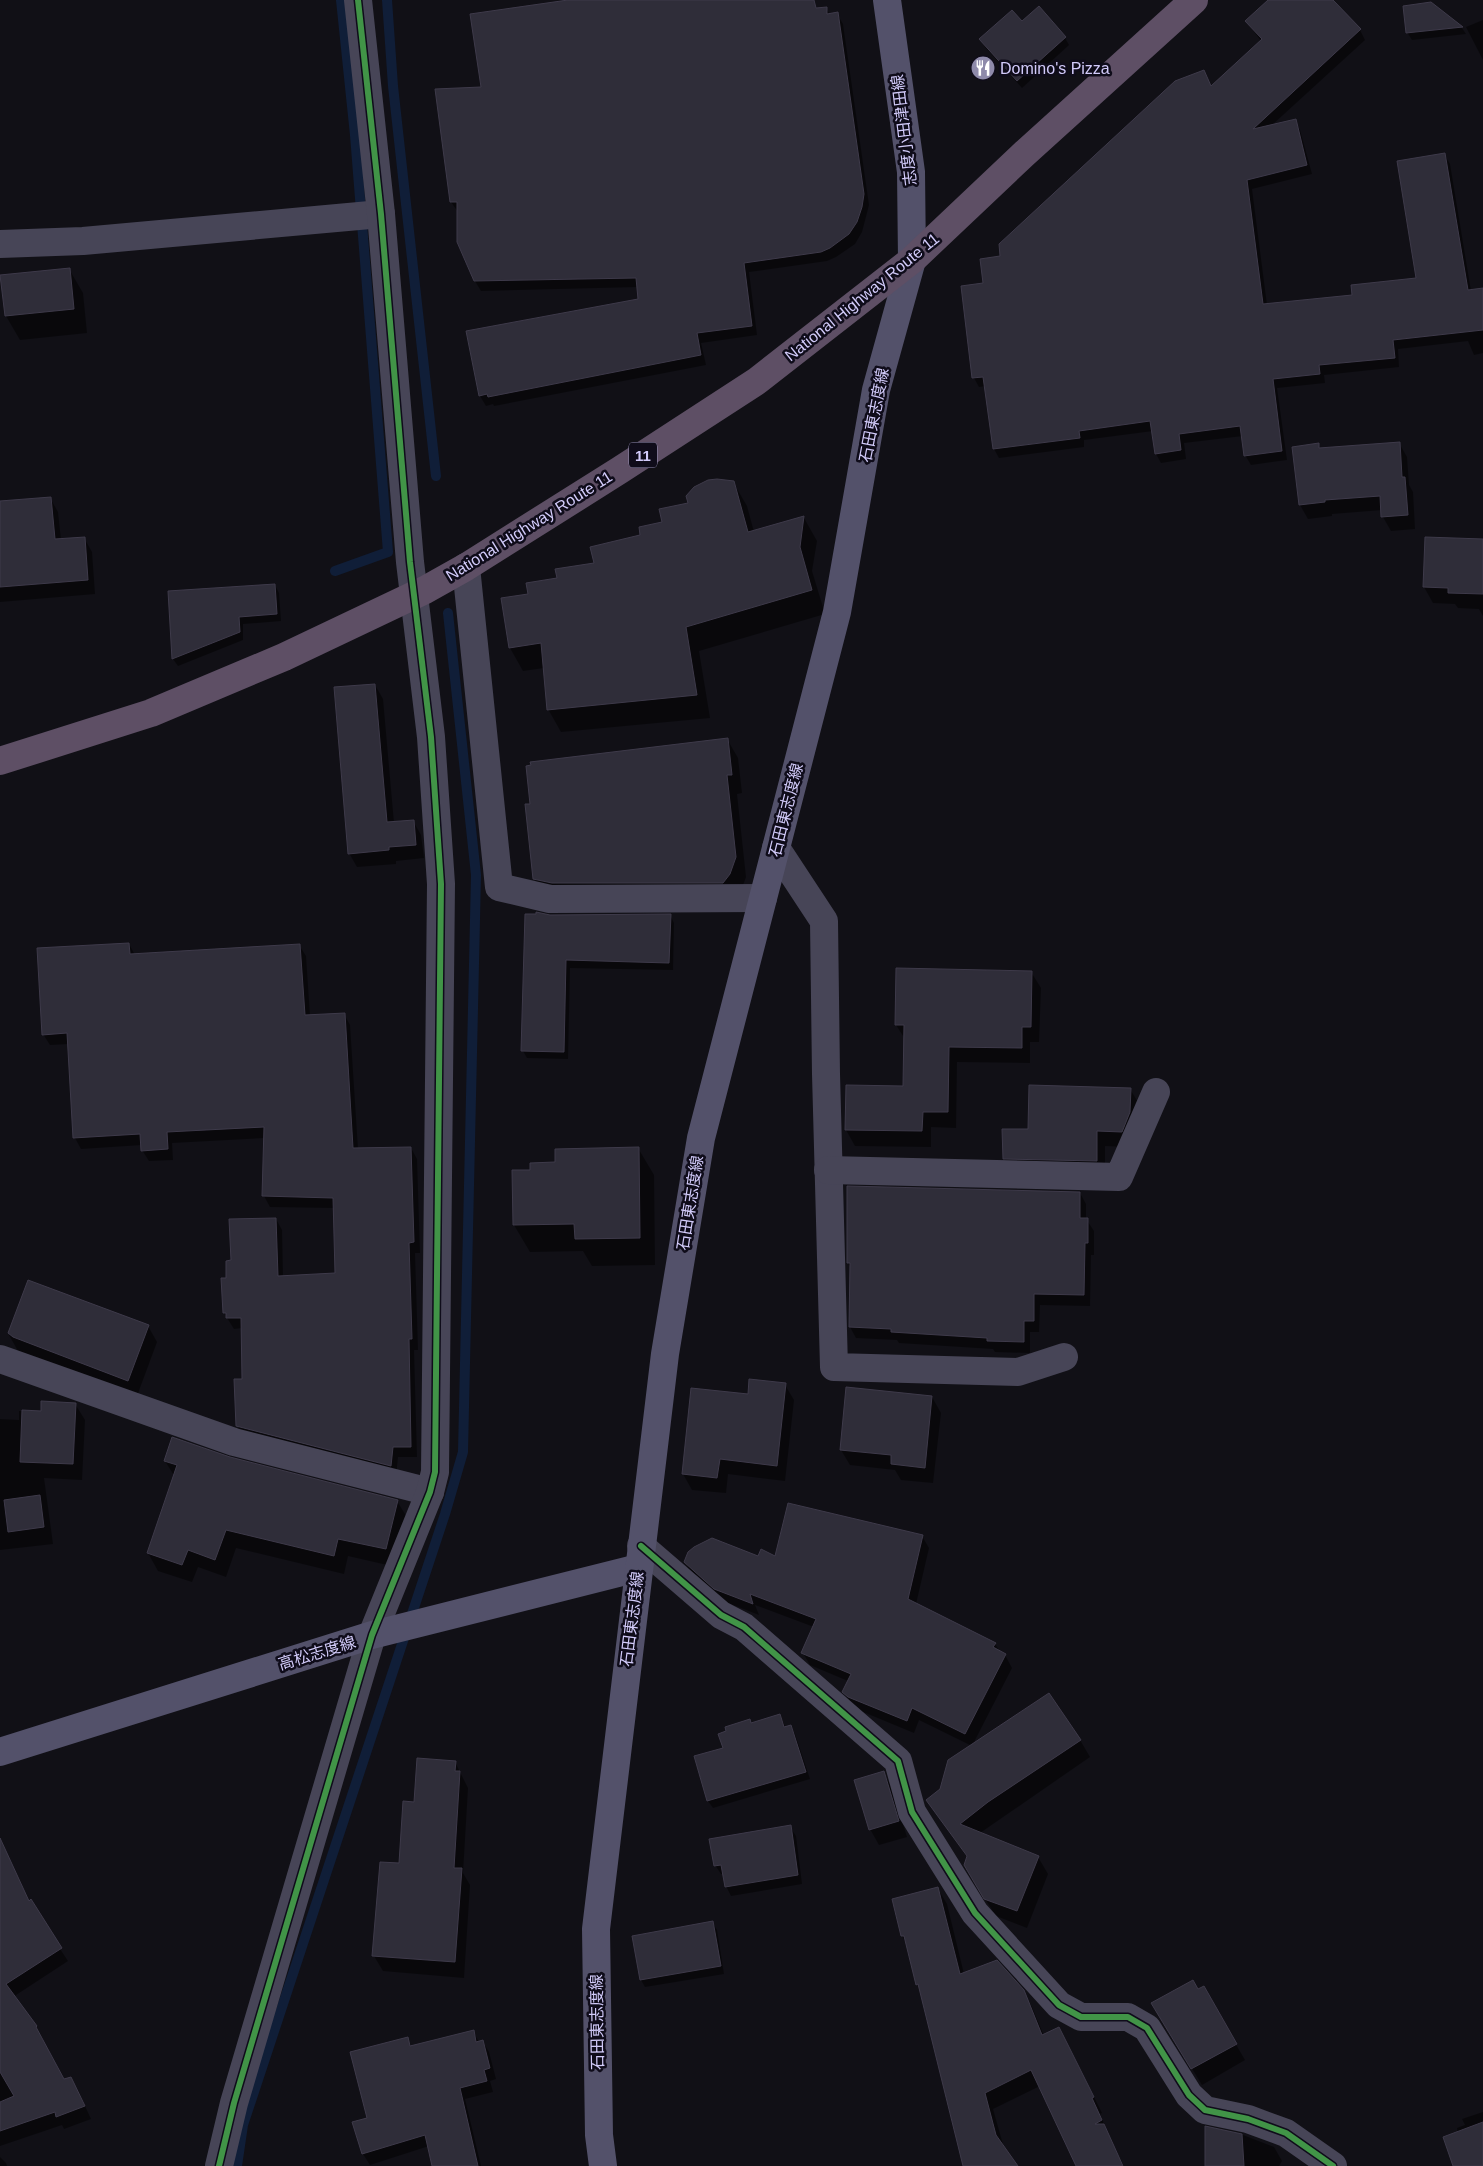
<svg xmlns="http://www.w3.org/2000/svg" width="1483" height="2166" viewBox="0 0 1483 2166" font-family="Helvetica,'Noto Sans JP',sans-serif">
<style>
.shadow{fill:#0007}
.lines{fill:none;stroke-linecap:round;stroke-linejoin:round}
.stream{stroke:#101e38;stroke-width:10}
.building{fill:#2f2d39;stroke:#3e3a4a}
.minor{stroke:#474557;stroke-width:28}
.secondary{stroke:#53516a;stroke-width:28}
.trunk{stroke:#5e4f65;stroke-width:28}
.cycleway-casing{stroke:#0f0c1a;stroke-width:9}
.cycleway{stroke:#419447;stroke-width:6}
.labels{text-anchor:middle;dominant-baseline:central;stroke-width:5;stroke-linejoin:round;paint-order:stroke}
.shield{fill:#0f0c1a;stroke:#9892b7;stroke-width:1}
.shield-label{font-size:15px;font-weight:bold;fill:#d2cbfa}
.poi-label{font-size:16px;fill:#d2cbfa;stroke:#0f0c1a;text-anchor:start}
.street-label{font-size:16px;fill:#d2cbfa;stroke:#0f0c1a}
</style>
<rect width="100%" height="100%" fill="#111016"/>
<g class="shadow">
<polygon points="577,0 802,0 814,3 817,9 826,8 830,15 837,14 843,24 869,205 862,232 855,244 836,257 827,261 749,272 757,335 701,343 706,365 494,406 493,404 486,406 480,396 468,332 640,301 638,287 481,291 475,281 458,212 451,202 482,88"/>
<polygon points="1270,0 1331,0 1360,30 1365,40 1271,126 1295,121 1300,130 1312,174 1252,189 1267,305 1354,296 1417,279 1444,154 1450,164 1471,291 1483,289 1483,353 1474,355 1468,341 1398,349 1399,367 1324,375 1325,383 1277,388 1287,460 1251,465 1245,455 1243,436 1184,443 1186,459 1161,463 1156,454 1153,431 1084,440 1084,447 999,458 994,449 986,386 979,387 974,378 984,284 1002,257 1211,87 1261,41 1247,22"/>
<polygon points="1431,4 1462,28 1466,34 1412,40 1407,32"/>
<polygon points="1483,20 1483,60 1466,27"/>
<polygon points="1022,23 1065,38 1069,45 1022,88 985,47 981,39"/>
<polygon points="69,269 83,293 87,333 20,340 6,316 2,276"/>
<polygon points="1399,443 1407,457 1409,485 1413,492 1415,529 1391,531 1383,517 1382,510 1332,514 1332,516 1308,519 1300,505 1294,448 1318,445 1321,449"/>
<polygon points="733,482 747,506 754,532 804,518 817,541 812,571 825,614 699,651 710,718 561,732 548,709 544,668 523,671 510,648 529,595 559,579 596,564 664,523 690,504"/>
<polygon points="50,498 58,512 61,540 84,538 92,552 95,594 0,602 0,503"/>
<polygon points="1483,541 1483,616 1479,609 1458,608 1455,604 1433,603 1424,587"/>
<polygon points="275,585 279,593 281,621 243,624 243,640 178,666 173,659 169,592"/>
<polygon points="375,685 383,699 394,823 413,821 421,835 424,858 396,861 396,864 357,867 349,853"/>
<polygon points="727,739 738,758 742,793 737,794 746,877 740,893 545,897 534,878"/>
<polygon points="670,915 674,923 673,970 570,968 568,1059 527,1058 523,1051 550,916"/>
<polygon points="129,944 135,955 299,945 306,956 310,1016 344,1014 350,1025 358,1149 411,1148 417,1159 420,1253 415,1253 418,1350 414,1350 417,1457 398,1457 396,1476 244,1437 238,1426 243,1380 242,1328 234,1329 224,1313 227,1279 232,1262 276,1219 282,1230 283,1277 336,1274 334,1208 270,1207 264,1196 265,1138 172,1143 173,1160 149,1161 142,1150 142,1145 81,1149 75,1138 69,1044 50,1045 43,1034"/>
<polygon points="1031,972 1041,988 1039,1042 1030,1042 1030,1063 957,1062 956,1128 931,1127 931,1147 855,1146 846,1130 904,1087 905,1039 896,1025"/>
<polygon points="1130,1089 1139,1104 1130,1147 1105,1146 1105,1176 1013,1173 1004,1158 1029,1130"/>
<polygon points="638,1148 654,1175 655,1265 592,1266 583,1251 530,1252 514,1225 531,1171 557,1163"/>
<polygon points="1080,1193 1086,1204 1086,1219 1094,1231 1094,1255 1091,1255 1090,1306 1040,1305 1039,1332 1030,1332 1030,1353 995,1352 993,1349 899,1343 897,1340 856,1338 850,1327 851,1268 848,1263"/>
<polygon points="29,1282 148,1326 157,1342 137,1396 18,1351 9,1335"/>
<polygon points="785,1385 794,1400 785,1481 728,1474 726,1493 692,1490 683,1474 749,1396"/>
<polygon points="932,1397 941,1413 933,1483 901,1480 895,1470 850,1465 841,1450"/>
<polygon points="75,1404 85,1420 82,1480 44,1478 53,1544 0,1550 0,1419 19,1420 19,1411 42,1412"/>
<polygon points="230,1458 397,1501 408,1519 396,1567 348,1556 344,1574 236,1548 226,1577 198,1567 192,1582 158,1571 148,1553 175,1477 165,1461"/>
<polygon points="922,1536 929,1548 916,1604 995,1644 1000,1652 1005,1655 1012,1668 972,1746 919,1720 914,1733 856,1709 851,1704 844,1692 848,1681 810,1665 803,1653 814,1627 755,1605 759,1615 723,1601 692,1575 685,1562 776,1558"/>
<polygon points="780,1716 786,1728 791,1726 795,1734 810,1779 713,1808 708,1801 695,1757 724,1749"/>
<polygon points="1080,1740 1090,1757 980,1833 1038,1857 1048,1874 1027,1928 996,1916 975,1883 968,1858 928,1800"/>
<polygon points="455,1762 468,1788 463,1873 470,1885 464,1978 383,1971 374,1956 400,1865 415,1803"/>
<polygon points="883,1772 892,1788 907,1837 879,1845 870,1829"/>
<polygon points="790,1827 796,1836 802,1884 731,1896 726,1886 724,1874 721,1874 715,1865"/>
<polygon points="16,1876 29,1902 68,1961 13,1997 36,2027 64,2080 78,2091 91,2119 64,2129 62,2125 0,2146 0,1883"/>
<polygon points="938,1889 947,1904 964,1974 1023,1991 1032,2007 1044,2036 1068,2045 1102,2113 1100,2114 1109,2137 1124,2166 1078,2166 1040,2086 993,2109 1004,2148 1016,2166 965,2166 922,1992 917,1984 907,1944 902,1936"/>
<polygon points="712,1922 717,1930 724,1974 645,1987 641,1980"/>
<polygon points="1203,1988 1245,2060 1202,2085 1162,2019"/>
<polygon points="473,2031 479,2042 483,2042 489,2052 496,2079 490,2081 493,2092 465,2099 481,2166 433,2166 429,2146 370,2165 363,2154 354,2123 368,2118 407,2039 412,2047"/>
<polygon points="1483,2112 1483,2166 1463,2166 1457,2128 1465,2125 1462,2119"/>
<polygon points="1206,2128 1243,2135 1274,2147 1282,2161 1279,2166 1207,2166"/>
<polygon points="0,2157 6,2163 7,2166 0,2166"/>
</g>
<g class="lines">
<g class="stream">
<polyline points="387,0 393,86 436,476"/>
<polyline points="335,571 388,552 355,135 341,0"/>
<polyline points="237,2166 243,2125 445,1514 463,1452 476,875 448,613"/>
</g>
</g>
<g class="building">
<polygon points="568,0 814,0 816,8 827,7 827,14 838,12 864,194 862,207 857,222 849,234 830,248 821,252 744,263 752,326 697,333 701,355 488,397 487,394 479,396 466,331 638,299 636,278 474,281 457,242 457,202 450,202 435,89 481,87 470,14"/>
<polygon points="1268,0 1333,0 1361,29 1253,129 1296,119 1307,165 1247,180 1263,304 1352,295 1351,285 1416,278 1397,161 1445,153 1468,290 1483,288 1483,330 1393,340 1395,358 1319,365 1320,374 1273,379 1282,451 1244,456 1240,426 1179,434 1181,450 1155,454 1150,421 1079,431 1080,438 993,449 983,377 972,378 961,286 983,283 980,259 1000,256 999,244 1175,81 1204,70 1211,86 1262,39 1245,21"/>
<polygon points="1431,2 1463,27 1406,33 1403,6"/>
<polygon points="1039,6 1066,37 1017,81 979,39 1012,10 1022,21"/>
<polygon points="70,268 74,309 5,316 0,275"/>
<polygon points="1400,442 1402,477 1405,477 1408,515 1381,517 1380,496 1325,500 1325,502 1299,505 1292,447 1319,443 1319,448"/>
<polygon points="717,479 734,481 748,532 804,516 800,547 812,590 686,627 697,695 547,710 541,643 509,648 501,598 528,594 526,583 557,578 555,569 594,563 590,547 640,535 639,527 662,522 659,509 688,503 686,496 694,487 708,480"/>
<polygon points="51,497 55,539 85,537 88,580 0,587 0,501"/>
<polygon points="1425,537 1483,539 1483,594 1448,593 1448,588 1423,587"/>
<polygon points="275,584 277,614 239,617 240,632 172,659 168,591"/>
<polygon points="375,684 387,822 414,820 416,845 389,847 389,850 348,854 334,687"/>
<polygon points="728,738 732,775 727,775 736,857 730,874 723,883 552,883 533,879 525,804 530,804 526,766 531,765 530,762"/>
<polygon points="536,912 550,915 671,914 669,963 566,960 564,1052 521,1051 525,914 536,914"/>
<polygon points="129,943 130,954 300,944 305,1015 345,1013 353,1148 411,1147 414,1242 409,1243 412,1339 409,1339 411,1447 393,1447 391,1466 236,1426 234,1379 242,1379 241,1318 226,1318 226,1313 223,1313 221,1278 226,1278 226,1261 231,1260 229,1219 276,1218 278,1276 335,1273 333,1198 262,1196 264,1127 167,1132 168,1149 141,1151 140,1134 73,1138 67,1033 42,1035 37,948"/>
<polygon points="896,968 1032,971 1031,1027 1022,1027 1022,1048 949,1047 948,1112 923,1112 922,1131 845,1130 846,1085 903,1086 904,1025 895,1025"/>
<polygon points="1029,1085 1131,1088 1130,1112 1122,1132 1097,1131 1097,1161 1003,1159 1002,1129 1028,1129"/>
<polygon points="639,1147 640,1238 575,1239 574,1224 513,1225 512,1170 530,1170 530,1163 555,1162 555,1149"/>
<polygon points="847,1186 1080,1192 1080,1218 1088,1218 1088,1243 1085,1243 1084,1295 1034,1294 1034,1321 1024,1321 1024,1342 987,1341 987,1338 891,1332 891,1329 849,1327 850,1263 847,1263"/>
<polygon points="28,1280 149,1325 128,1381 13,1337 8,1333"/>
<polygon points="749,1379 786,1383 777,1466 720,1459 717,1478 682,1474 691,1388 748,1394"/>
<polygon points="846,1387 932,1396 925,1468 891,1464 891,1455 840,1450"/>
<polygon points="41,1401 76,1403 73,1464 20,1462 22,1410 41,1411"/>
<polygon points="172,1437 230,1457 398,1500 386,1549 338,1539 334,1556 226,1530 215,1560 188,1550 182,1565 147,1553 177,1465 164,1461"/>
<polygon points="40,1495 44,1527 8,1532 4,1500"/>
<polygon points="788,1503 923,1535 908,1599 996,1643 993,1647 1006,1654 965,1734 912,1708 907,1721 848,1697 842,1692 851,1674 801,1653 816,1619 750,1594 753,1604 714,1589 684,1562 688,1552 694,1547 712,1538 758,1556 761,1549 775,1556"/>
<polygon points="1049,1693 1081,1740 988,1802 960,1824 1039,1856 1017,1911 984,1899 964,1865 967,1856 926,1800 940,1789 948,1760"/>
<polygon points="780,1714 784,1727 791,1725 806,1772 707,1801 694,1756 723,1748 718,1734 726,1731 725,1727 750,1719 751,1723"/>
<polygon points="417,1758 456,1761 455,1771 460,1771 454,1868 462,1868 455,1962 372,1956 380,1862 399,1863 403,1801 414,1802"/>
<polygon points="884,1771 899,1821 869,1830 854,1780"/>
<polygon points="791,1825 798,1875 725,1887 721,1865 714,1866 709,1839"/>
<polygon points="0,1838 29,1901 31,1899 62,1948 6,1984 37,2026 36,2027 64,2079 71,2077 85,2106 56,2117 55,2112 0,2131 0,2102 14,2096 0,2072"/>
<polygon points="938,1887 960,1974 997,1960 1024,1990 1042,2035 1059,2027 1094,2097 1092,2098 1102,2120 1095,2124 1104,2124 1123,2166 1076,2166 1031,2070 985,2093 996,2135 1018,2166 963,2166 918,1984 916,1985 904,1936 901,1936 892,1899"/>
<polygon points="713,1921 721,1966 640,1980 632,1936"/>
<polygon points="1193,1980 1198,1989 1204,1986 1237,2044 1191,2069 1151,2003"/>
<polygon points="474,2030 476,2042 483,2040 490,2068 484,2070 487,2081 460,2088 478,2166 432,2166 425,2135 362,2154 352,2122 367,2118 350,2052 408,2037 410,2046"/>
<polygon points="1483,2122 1483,2166 1453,2166 1443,2137"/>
<polygon points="1205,2126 1242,2134 1244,2166 1205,2166"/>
</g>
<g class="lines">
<g class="minor">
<polyline points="0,244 83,241 381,214"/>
<polyline points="466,567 499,887 550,899 763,898"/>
<polyline points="776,848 824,921 826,1074 834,1367 1018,1372 1064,1357"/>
<polyline points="828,1170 1119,1177 1156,1092"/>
<polyline points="0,1359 234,1442 430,1492"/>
<polyline points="641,1546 721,1615 744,1627 898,1761 912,1812 975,1913 1059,2005 1081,2017 1128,2017 1147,2028 1189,2095 1205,2110 1248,2119 1286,2133 1333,2166"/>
<polyline points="219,2166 234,2103 372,1635 430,1492 435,1472 441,884 431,737 410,562 381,214 358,0"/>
</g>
<g class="secondary">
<polyline points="0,1752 372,1635 638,1568"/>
<polyline points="603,2166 599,2135 596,1929 665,1354 701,1138 837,612 876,390 912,260 911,172 887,0"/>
</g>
<polyline class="trunk" points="0,761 151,713 284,657 425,590 466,567 620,470 757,381 912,260 1025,153 1194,0"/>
<defs>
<g id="cycleway">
<polyline points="641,1546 721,1615 744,1627 898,1761 912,1812 975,1913 1059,2005 1081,2017 1128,2017 1147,2028 1189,2095 1205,2110 1248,2119 1286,2133 1333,2166"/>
<polyline points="219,2166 234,2103 372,1635 430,1492 435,1472 441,884 431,737 410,562 381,214 358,0"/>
</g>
</defs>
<use href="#cycleway" class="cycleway-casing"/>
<use href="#cycleway" class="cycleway"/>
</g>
<defs>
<symbol id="restaurant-disc" viewBox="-11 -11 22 22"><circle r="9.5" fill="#8e8aaa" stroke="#0f0c1a"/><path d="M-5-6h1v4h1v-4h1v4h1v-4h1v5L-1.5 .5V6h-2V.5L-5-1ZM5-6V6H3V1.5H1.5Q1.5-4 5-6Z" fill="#fff"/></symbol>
</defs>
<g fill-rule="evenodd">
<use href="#restaurant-disc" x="969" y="54" width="28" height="28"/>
</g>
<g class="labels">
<rect class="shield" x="629" y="442.5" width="28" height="25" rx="4"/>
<g class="shield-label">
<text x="643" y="455">11</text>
</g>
<g class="poi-label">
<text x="1000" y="68">Domino's Pizza</text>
</g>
<g class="street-label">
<text transform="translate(904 130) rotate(-97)">志度小田津田線</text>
<text transform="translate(862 297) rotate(-39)">National Highway Route 11</text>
<text transform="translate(874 415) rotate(-79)">石田東志度線</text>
<text transform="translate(529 526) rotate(-32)">National Highway Route 11</text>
<text transform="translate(786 810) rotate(-76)">石田東志度線</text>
<text transform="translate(690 1203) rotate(-81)">石田東志度線</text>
<text transform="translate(632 1619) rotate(-83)">石田東志度線</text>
<text transform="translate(317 1653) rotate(-17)">高松志度線</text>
<text transform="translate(597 2022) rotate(-91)">石田東志度線</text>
</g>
</g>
</svg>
